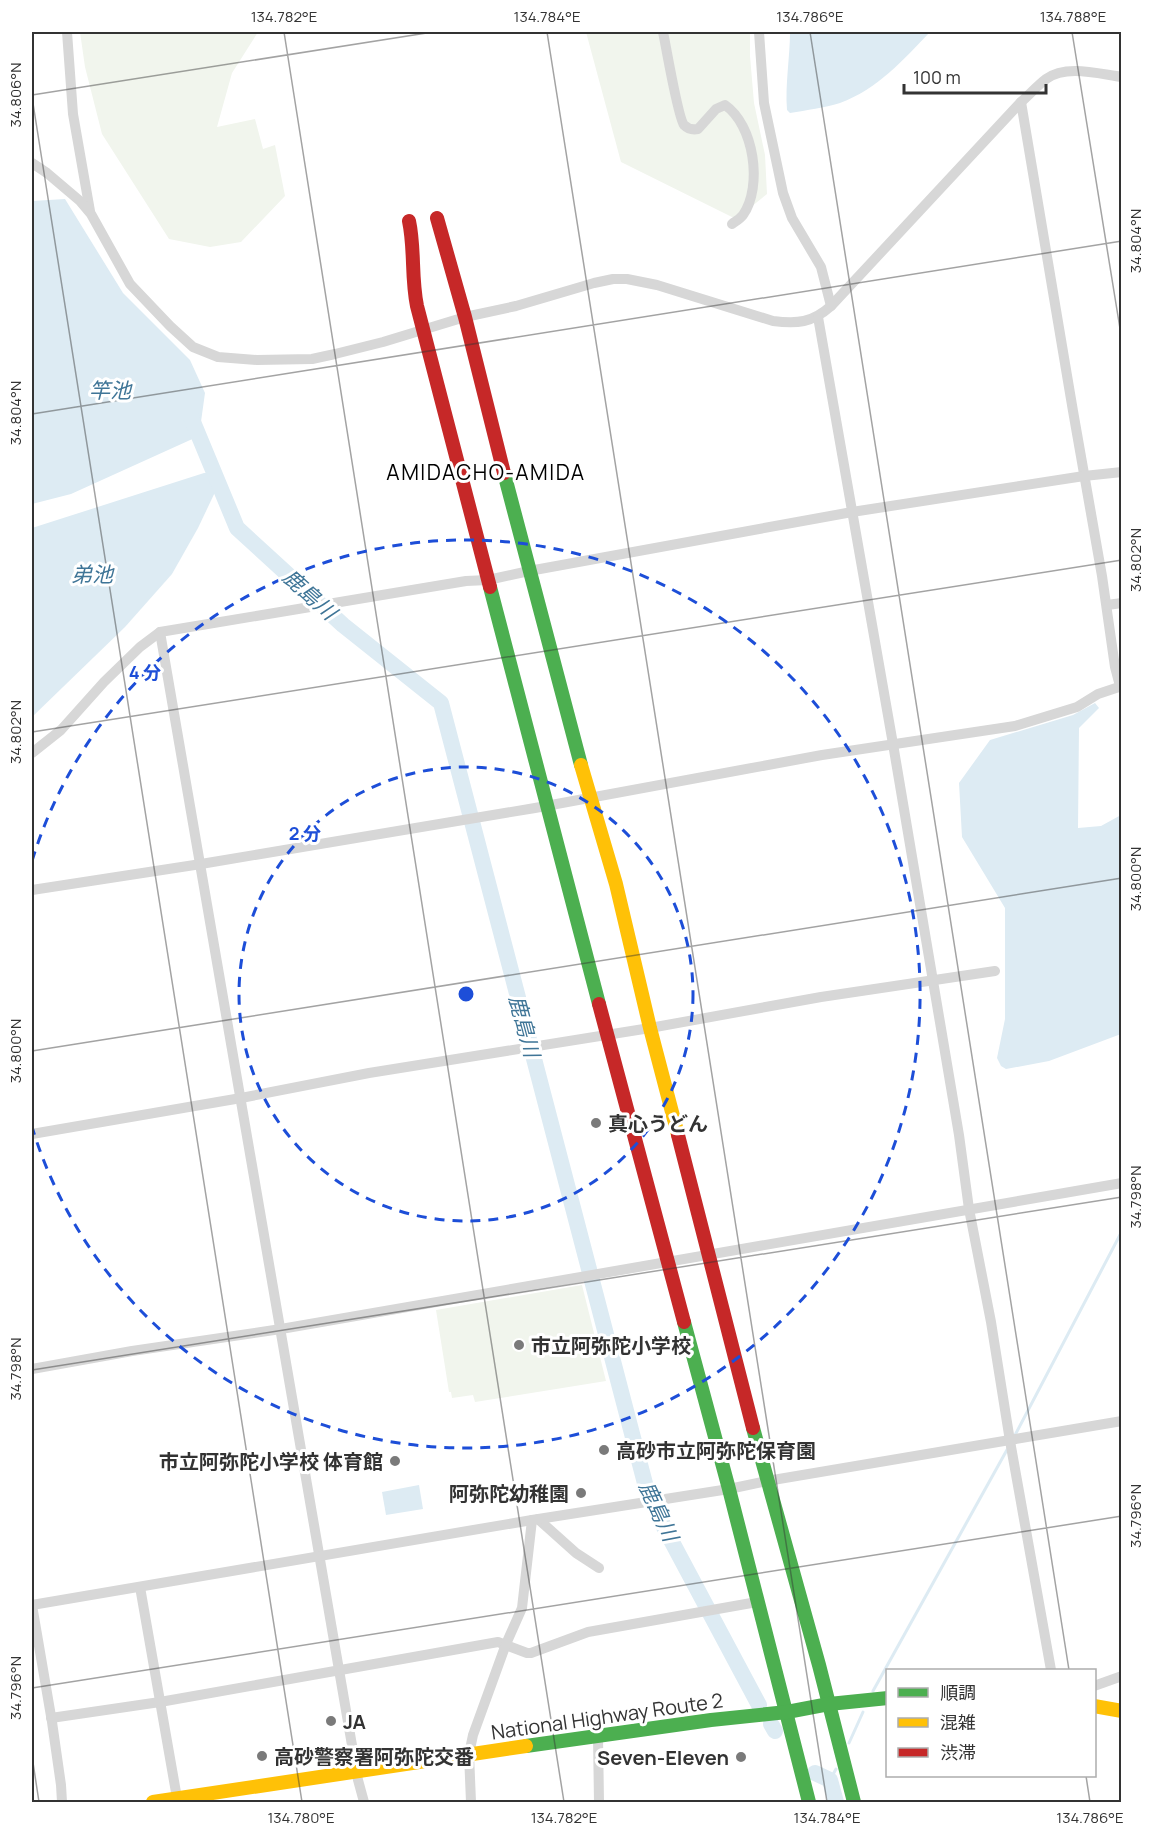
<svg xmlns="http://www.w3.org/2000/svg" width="1153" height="1834" viewBox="0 0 1153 1834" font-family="Manrope,'Noto Sans JP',sans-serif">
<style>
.green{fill:#f1f5ed}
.water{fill:#ddebf3}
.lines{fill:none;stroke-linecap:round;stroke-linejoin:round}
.stream{stroke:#ddebf3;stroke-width:3}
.river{stroke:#ddebf3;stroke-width:16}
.street{stroke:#d7d7d7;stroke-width:10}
.fast{stroke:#4caf50;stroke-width:14}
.slow{stroke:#ffc107;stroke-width:14}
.jam{stroke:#c62828;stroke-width:14}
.ticks{fill:none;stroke:#333;stroke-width:1.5;stroke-opacity:0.45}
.ring{fill:none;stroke:#1d4ed8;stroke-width:3;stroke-dasharray:10 8}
.poi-dot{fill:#7a7a7a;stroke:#fff;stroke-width:2}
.labels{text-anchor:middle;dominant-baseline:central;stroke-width:6;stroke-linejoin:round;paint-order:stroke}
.poi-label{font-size:20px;font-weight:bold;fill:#333;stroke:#fff;text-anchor:start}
.street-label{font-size:20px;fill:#333;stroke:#fff}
.water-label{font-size:21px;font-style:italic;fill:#3f7597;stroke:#fff}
.neighbourhood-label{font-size:21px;letter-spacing:1.5px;fill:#000;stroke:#fff}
.centre{fill:#1d4ed8;stroke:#fff;stroke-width:3}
.ring-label{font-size:18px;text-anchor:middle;font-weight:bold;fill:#1d4ed8;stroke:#fff;stroke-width:6;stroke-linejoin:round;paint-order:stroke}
.neatline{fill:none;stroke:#333;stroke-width:2}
.ticks-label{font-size:15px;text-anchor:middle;fill:#333}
</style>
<rect width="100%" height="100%" fill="#fff"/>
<g class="green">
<polygon points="80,32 258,32 232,73 217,127 255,119 263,149 275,145 285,196 241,242 210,247 169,239 102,134 85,67"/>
<polygon points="586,32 750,32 750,56 754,103 765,155 767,194 736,219 621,162"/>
<polygon points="582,1285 606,1381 475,1402 473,1395 452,1398 451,1392 449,1392 436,1310"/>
</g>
<g class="water">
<path d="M790 32H930C903 60 878 89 840 103 824 108 807 110 790 113L787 110C785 84 790 57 790 32Z"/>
<polygon points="65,199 123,293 190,360 205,393 199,436 71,494 32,504 32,201"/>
<polygon points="204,473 211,473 217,488 198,528 172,574 125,627 32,717 32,528"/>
<polygon points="1095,703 1099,708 1079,728 1078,828 1101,826 1121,815 1121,1034 1049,1061 1006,1069 1001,1066 997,1058 1005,1019 1005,908 962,837 959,783 990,740 1073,715"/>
<polygon points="419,1485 423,1509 386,1515 382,1492"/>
</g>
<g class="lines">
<g class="stream">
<polyline points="1014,1437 1122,1231"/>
<polyline points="873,1691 1008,1448"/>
<polyline points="849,1743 863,1712"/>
<polyline points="830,1780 836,1769"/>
</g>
<g class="river">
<polyline points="191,417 237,528 343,625 441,703 647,1491 664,1527 759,1705"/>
<polyline points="771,1724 775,1731"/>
<polyline points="815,1773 830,1780 836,1802"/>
</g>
<g class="street">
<polyline points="67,32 73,114 90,211"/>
<path d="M663 32C666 46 678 118 684 125 688 129 693 130 698 129L716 109 725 105C754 125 763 186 743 215 740 219 736 221 732 224"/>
<polyline points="759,32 764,103 783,193 792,218 821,267 831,306"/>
<polyline points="1021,102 1073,411 1102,576 1115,667 1120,686"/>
<path d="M32 163 47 173 80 201 91 214 130 284 170 326 193 347 218 357 257 360 312 359 335 354 383 342 465 317 516 306 594 283 613 279H627L657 285 773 321C797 324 812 323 831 306L1021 102C1029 95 1037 86 1046 79 1066 64 1099 74 1122 77"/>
<polyline points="818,317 893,744 959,1135 969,1209 991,1322 1010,1441 1051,1670"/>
<polyline points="1107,605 1122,603"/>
<polyline points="160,632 358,1780 364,1802"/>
<polyline points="32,753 61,730 104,682 140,647 160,632 466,581 488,580 529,571 852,512 1084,476 1122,472"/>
<polyline points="32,890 201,864 535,808 822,755 1015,726 1077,707 1098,694 1122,686"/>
<polyline points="32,1134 241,1098 369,1073 650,1028 821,997 995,971"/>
<polyline points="32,1369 132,1351 281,1329 1122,1183"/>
<polyline points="538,1519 576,1553 599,1568"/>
<polyline points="140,1587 177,1798"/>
<polyline points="32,1605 532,1520 729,1489 767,1481 1122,1421"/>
<polyline points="32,1605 52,1722 61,1785 62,1802"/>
<polyline points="1094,1686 1122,1676"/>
<polyline points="51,1718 160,1702 498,1642 527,1653 531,1653 588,1632 757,1602"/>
<polyline points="598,1737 599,1802"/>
<polyline points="471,1802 469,1754 473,1735 506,1644 522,1608 532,1520"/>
</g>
<g class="fast">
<polyline points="504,473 581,765"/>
<polyline points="490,587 599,1004"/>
<polyline points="684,1322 729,1489 809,1802"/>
<polyline points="753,1428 819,1665 854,1802"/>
<polyline points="526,1746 711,1720 787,1712 829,1704 888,1698"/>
</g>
<g class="slow">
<polyline points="581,765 616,884 650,1028 678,1135"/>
<polyline points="1094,1706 1122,1711"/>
<polyline points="153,1802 526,1746"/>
</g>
<g class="jam">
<polyline points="437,218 465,317 504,473"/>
<path d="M409 221C415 249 411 277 417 306L490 587"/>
<polyline points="599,1004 684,1322"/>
<polyline points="678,1135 753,1428"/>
</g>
</g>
<path class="ticks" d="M284 32 564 1802M547 32 827 1802M810 32 1069 1670M1072 32 1122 341M32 95 433 32M32 97 302 1802M32 414 1122 241M32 732 1122 560M32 1051 1122 878M32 1370 1122 1197M32 1688 1122 1516M32 1756 39 1802M1086 1776 1090 1802"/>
<g class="ring">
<circle cx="466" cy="994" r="227"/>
<path d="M32 861A454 454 0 1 1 32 1127"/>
</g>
<g class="poi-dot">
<circle cx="596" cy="1123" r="6"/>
<circle cx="519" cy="1345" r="6"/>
<circle cx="604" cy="1450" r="6"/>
<circle cx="395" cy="1461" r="6"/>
<circle cx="581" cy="1493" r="6"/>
<circle cx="331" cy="1721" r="6"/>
<circle cx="262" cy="1756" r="6"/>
<circle cx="741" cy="1757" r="6"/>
</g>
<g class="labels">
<g class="poi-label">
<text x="608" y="1123">真心うどん</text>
<text x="531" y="1345">市立阿弥陀小学校</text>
<text x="616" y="1450">高砂市立阿弥陀保育園</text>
<text x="383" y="1461" text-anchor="end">市立阿弥陀小学校 体育館</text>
<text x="569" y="1493" text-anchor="end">阿弥陀幼稚園</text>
<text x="343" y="1721">JA</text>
<text x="274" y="1756">高砂警察署阿弥陀交番</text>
<text x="729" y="1757" text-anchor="end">Seven-Eleven</text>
</g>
<g class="street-label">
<text transform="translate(607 1716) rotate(-8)">National Highway Route 2</text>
</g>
<g class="water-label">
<text x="110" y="390">竿池</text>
<text x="92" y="574">弟池</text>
<text transform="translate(310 594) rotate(42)">鹿島川</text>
<text transform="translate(525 1026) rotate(75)">鹿島川</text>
<text transform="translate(659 1511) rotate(65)">鹿島川</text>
</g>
<g class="neighbourhood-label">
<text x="486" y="472">AMIDACHO-AMIDA</text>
</g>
</g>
<circle cx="466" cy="994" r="9" class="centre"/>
<g class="ring-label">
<text x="145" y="679">4 分</text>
<text x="305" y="840">2 分</text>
</g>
<rect width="1153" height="1834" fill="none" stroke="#ffffff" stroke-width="66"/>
<rect x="886" y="1669" width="210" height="108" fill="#ffffff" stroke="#adadad" stroke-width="1.5"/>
<rect x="898" y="1688" width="30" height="9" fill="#4caf50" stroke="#adadad" stroke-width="1.5"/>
<text x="940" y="1699" font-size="18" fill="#333333">順調</text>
<rect x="898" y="1718" width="30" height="9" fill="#ffc107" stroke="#adadad" stroke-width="1.5"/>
<text x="940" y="1729" font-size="18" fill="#333333">混雑</text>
<rect x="898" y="1748" width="30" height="9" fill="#c62828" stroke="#adadad" stroke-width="1.5"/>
<text x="940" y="1759" font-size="18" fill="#333333">渋滞</text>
<path d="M904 84v9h142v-9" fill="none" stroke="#333333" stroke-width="3"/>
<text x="913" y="84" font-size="18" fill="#333333" stroke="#ffffff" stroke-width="4.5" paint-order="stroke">100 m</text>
<rect x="33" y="33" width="1087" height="1768" class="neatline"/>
<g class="ticks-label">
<text x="284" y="22">134.782°E</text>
<text x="547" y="22">134.784°E</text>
<text x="810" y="22">134.786°E</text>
<text x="1073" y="22">134.788°E</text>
<text transform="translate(16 95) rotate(-90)" y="5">34.806°N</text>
<text transform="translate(1136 241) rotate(-90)" y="5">34.804°N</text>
<text transform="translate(16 413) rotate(-90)" y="5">34.804°N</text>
<text transform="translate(1136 560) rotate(-90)" y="5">34.802°N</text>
<text transform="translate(16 732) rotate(-90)" y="5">34.802°N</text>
<text transform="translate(1136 879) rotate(-90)" y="5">34.800°N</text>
<text transform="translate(16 1051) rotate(-90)" y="5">34.800°N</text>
<text transform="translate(1136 1197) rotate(-90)" y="5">34.798°N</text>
<text transform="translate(16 1369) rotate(-90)" y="5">34.798°N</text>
<text transform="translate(1136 1516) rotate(-90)" y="5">34.796°N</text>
<text transform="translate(16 1688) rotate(-90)" y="5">34.796°N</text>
<text x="301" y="1823">134.780°E</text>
<text x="564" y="1823">134.782°E</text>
<text x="827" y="1823">134.784°E</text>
<text x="1090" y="1823">134.786°E</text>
</g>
</svg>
